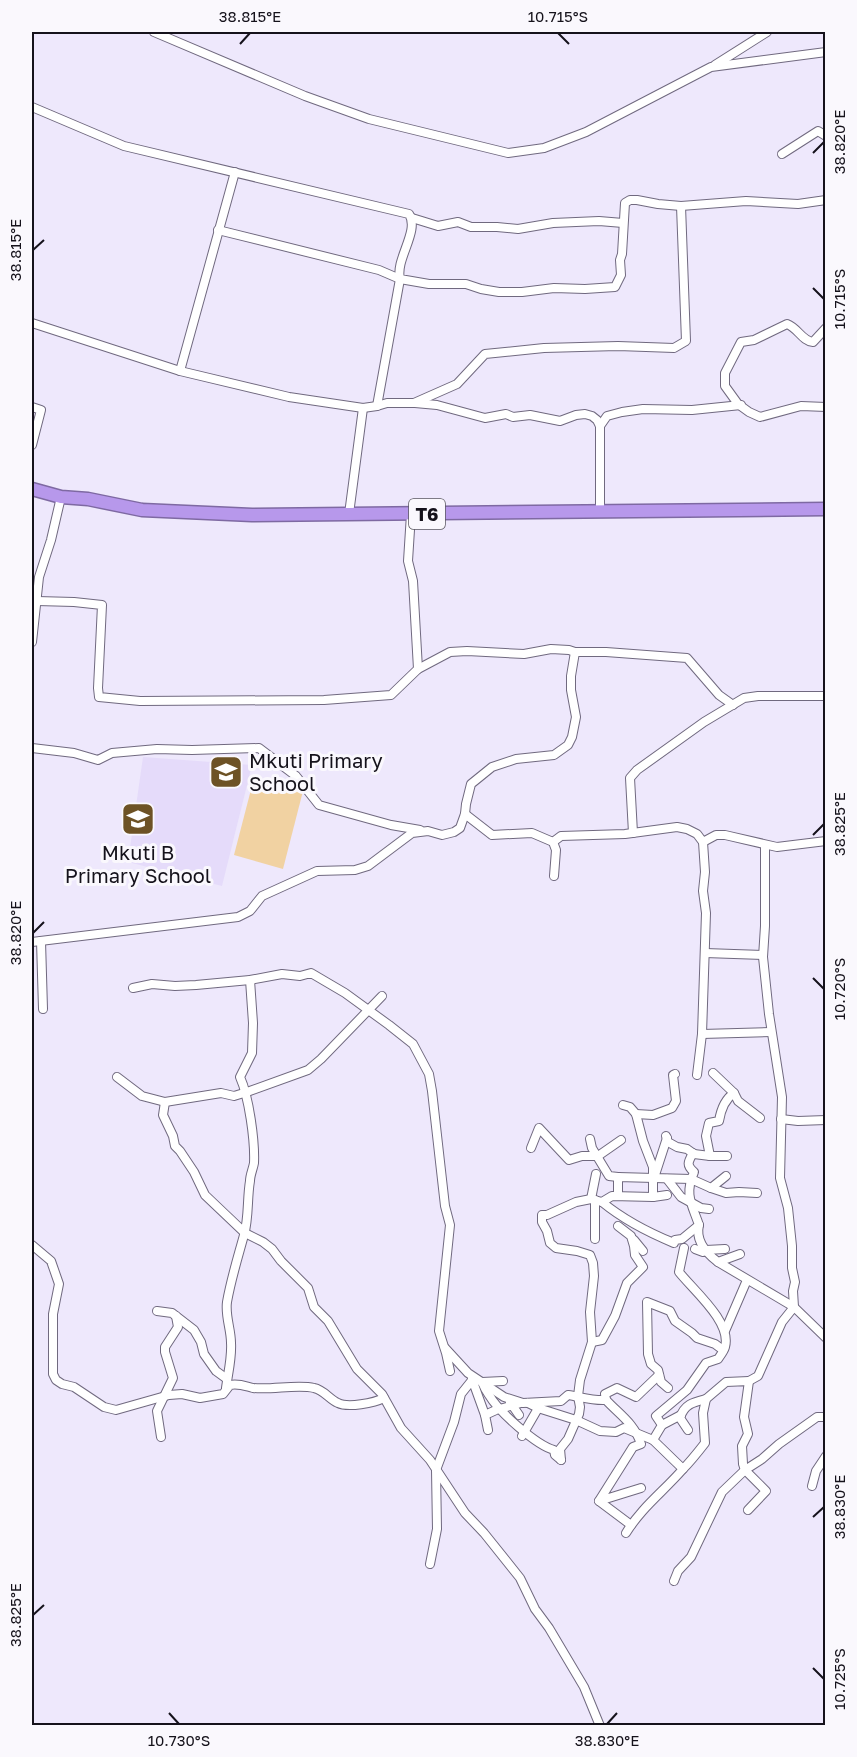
<svg xmlns="http://www.w3.org/2000/svg" width="857" height="1757" viewBox="0 0 857 1757" font-family="'Golos Text',sans-serif">
<style>
.built{fill:#e5dbfa}
.pitch{fill:#f1d2a2}
.lines{fill:none;stroke-linecap:round;stroke-linejoin:round}
.minor-casing{stroke:#70697f;stroke-width:10}
.highway-casing{stroke:#7e69a2;stroke-width:15}
.minor{stroke:#fff;stroke-width:8}
.highway{stroke:#b798eb;stroke-width:12}
.ticks{fill:none;stroke:#15121b;stroke-width:2}
.labels{text-anchor:middle;dominant-baseline:central;stroke-width:6;stroke-linejoin:round;paint-order:stroke}
.shield{fill:#faf8fd;stroke:#5a575f;stroke-width:1.5}
.shield-label{font-size:18px;font-weight:bold;fill:#15121b}
.poi-label{font-size:20px;fill:#15121b;stroke:#faf8fd;text-anchor:start}
.neatline{fill:none;stroke:#15121b;stroke-width:2}
.ticks-label{font-size:15px;text-anchor:middle;fill:#15121b}
</style>
<rect width="100%" height="100%" fill="#eee8fc"/>
<polygon class="built" points="143,757 252,765 222,886 128,862"/>
<polygon class="pitch" points="254,778 303,791 283,869 234,855"/>
<g class="lines">
<defs>
<g id="minor">
<polyline points="154,32 305,96 369,119 508,153 544,148 586,132 711,67 826,52"/>
<polyline points="715,65 767,32"/>
<path d="M32 107 124 146 409 214C420 231 395 259 400 279L429 284H466L481 289 499 292H522L554 288 585 289 615 287 621 275 620 260 622 254 625 203 630 200H637L658 204 681 206 746 201 798 204 826 200"/>
<polyline points="782,154 818,131 826,136"/>
<polyline points="412,218 438,226 458,222 471,227 497,227 518,229 553,223 599,221 623,223"/>
<polyline points="218,230 379,270 400,279 377,406"/>
<polyline points="32,323 180,371 289,397 363,408 377,406 387,403 414,403 457,384 485,354 544,348 618,346 674,348 686,341 681,206"/>
<path d="M826 328 813 342C802 341 798 328 787 324L754 340 741 342 725 373V386L738 404 749 412 760 417 801 406 826 407"/>
<polyline points="180,371 235,172"/>
<polyline points="415,403 437,405 485,418 506,414 513,417 530,415 560,421 576,415 585,414 592,416 597,420 600,426 600,511"/>
<polyline points="32,407 41,410 32,445"/>
<polyline points="600,426 607,416 622,412 643,409 692,410 741,405"/>
<polyline points="349,514 363,408"/>
<polyline points="37,601 74,602 102,605 98,688 99,697 140,701 324,700 391,695 418,669 413,581 408,561 411,514"/>
<polyline points="32,642 39,577 51,540 61,497"/>
<polyline points="418,669 450,652 467,651 524,654 551,649 569,650 575,652 606,652 687,658 719,695 733,705"/>
<polyline points="32,748 74,753 98,760 112,753 157,749 192,750 259,748 296,776 319,805 391,825 420,830"/>
<polyline points="465,814 492,835 532,833 553,842 556,850 554,876"/>
<polyline points="633,833 630,778 637,770 704,722 744,698 758,696 826,696"/>
<polyline points="553,842 561,836 625,834 677,827 687,829 697,834 703,842 705,872 703,891 706,913 702,1034 697,1075"/>
<polyline points="703,842 716,835 725,835 777,847 826,841"/>
<polyline points="41,941 43,1009"/>
<polyline points="32,942 238,917 250,911 262,896 317,871 355,870 368,866 412,833 428,831 442,835 454,832 460,828 465,814 466,804 471,784 492,767 516,759 554,755 568,745 572,737 576,717 571,690 571,676 575,652"/>
<polyline points="705,953 763,955"/>
<polyline points="133,988 152,984 175,986 196,985 250,980 282,974 300,976 311,973 345,993 389,1025 413,1044 429,1074 432,1091 445,1206 450,1225 439,1331 446,1353 450,1371"/>
<polyline points="702,1034 771,1032"/>
<polyline points="713,1073 734,1093 738,1101 760,1118"/>
<polyline points="117,1077 142,1096 165,1102 221,1093 234,1096 247,1092 308,1070 321,1059 382,996"/>
<polyline points="165,1102 163,1115 173,1136 175,1146 180,1151 194,1172 205,1195 245,1233 263,1242 272,1249 281,1261 308,1288 314,1307 328,1321 357,1369 382,1394 401,1428 430,1460 465,1513 484,1533 520,1578 535,1609 549,1628 584,1687 600,1726"/>
<polyline points="623,1105 630,1107 636,1114 643,1141 653,1167 653,1197"/>
<polyline points="636,1114 653,1115 672,1108 676,1101 673,1075 675,1074"/>
<polyline points="781,1119 798,1121 826,1120"/>
<polyline points="666,1136 668,1142 677,1147 687,1149 694,1154 710,1156"/>
<polyline points="667,1138 654,1178 691,1179 711,1188 726,1176"/>
<polyline points="590,1139 592,1148 609,1176 618,1177"/>
<polyline points="531,1148 539,1128 569,1160 582,1156 598,1156 621,1140"/>
<path d="M727 1156H710L706 1136 709 1123 719 1121C721 1109 725 1099 734 1093"/>
<polyline points="667,1179 681,1197 701,1208 709,1209"/>
<polyline points="711,1188 726,1193 739,1192 757,1193"/>
<polyline points="618,1196 618,1177 654,1178"/>
<polyline points="591,1199 596,1174"/>
<path d="M602 1202C624 1220 647 1232 674 1243L675 1240 682 1239 699 1225C692 1204 684 1195 694 1172 686 1165 688 1162 693 1153"/>
<path d="M699 1225C695 1241 706 1253 718 1262L740 1254"/>
<polyline points="595,1239 595,1200"/>
<polyline points="634,1240 643,1251"/>
<path d="M32 1245 51 1261 59 1284 53 1314V1374L56 1380 62 1384 74 1387 104 1407 116 1410 169 1395 182 1394 200 1398 223 1394 230 1385C238 1383 245 1386 253 1388 272 1390 298 1384 314 1388 324 1390 329 1399 338 1403 348 1408 374 1403 384 1398"/>
<polyline points="695,1249 703,1252 706,1250 725,1249"/>
<polyline points="718,1262 794,1307 826,1338"/>
<polyline points="157,1311 172,1313 194,1330 201,1342 204,1354 216,1371 227,1379"/>
<polyline points="725,1331 747,1280"/>
<polyline points="592,1342 602,1340 615,1316 627,1283 643,1267 635,1255 634,1246 631,1236 618,1226"/>
<path d="M445 1348 468 1373 504 1397 523 1403 561 1401 568 1395C581 1397 593 1401 606 1400 620 1415 634 1423 641 1444L633 1447 599 1501 641 1488"/>
<polyline points="472,1379 485,1415 488,1430"/>
<path d="M503 1381 482 1382C484 1387 486 1391 489 1395 499 1412 536 1445 554 1450L555 1455 561 1460"/>
<polyline points="749,1381 758,1376 782,1322 794,1307 793,1291 795,1282 792,1268 792,1246 788,1208 780,1178 782,1097 769,1014 763,957 765,926 765,845"/>
<path d="M226 1388C228 1373 232 1358 231 1343 231 1329 225 1316 227 1302 231 1279 238 1257 244 1235 249 1218 247 1198 250 1181 250 1175 253 1169 254 1163 255 1141 249 1097 240 1077L252 1053 253 1023 250 980"/>
<polyline points="668,1388 661,1382 658,1370 651,1364 648,1354 647,1302 670,1311 675,1321 692,1333 697,1338 715,1344 723,1350"/>
<polyline points="606,1400 605,1394 617,1388 636,1397 659,1375"/>
<polyline points="510,1402 519,1415"/>
<polyline points="528,1403 538,1408 576,1420 600,1431 616,1432 624,1428 653,1440"/>
<polyline points="485,1415 496,1410 521,1403"/>
<polyline points="662,1425 681,1415"/>
<path d="M688 1430 680 1418C684 1404 694 1402 706 1399"/>
<polyline points="522,1436 540,1405"/>
<polyline points="161,1437 157,1411 173,1378 165,1352 165,1347 178,1327 176,1316"/>
<polyline points="561,1460 560,1449 568,1439 579,1414 580,1407 578,1396 580,1380 592,1342 590,1312 594,1276 593,1263 590,1255 577,1251 556,1248 550,1243 547,1231 542,1222 542,1215 547,1215 576,1202 591,1199 602,1202 612,1196 653,1197 667,1195"/>
<path d="M683 1469 653 1440 662 1425 656 1416 687 1390 706 1363 718 1359C720 1356 724 1351 725 1347 732 1322 693 1290 679 1272L684 1248"/>
<polyline points="812,1486 816,1471 826,1456"/>
<polyline points="599,1501 631,1525"/>
<path d="M626 1533C642 1507 663 1492 683 1469 691 1461 698 1452 705 1443L703 1413 706 1399 726 1382 749 1381 744 1417 748 1434 742 1446 743 1464 745 1470 766 1491 748 1510"/>
<polyline points="430,1564 437,1529 436,1470 454,1422 461,1394 473,1379"/>
<polyline points="674,1581 678,1571 691,1557 722,1492 745,1470 762,1459 779,1444 817,1417 826,1417"/>
</g>
<polyline id="highway" points="32,489 61,497 88,499 142,510 252,515 826,509"/>
</defs>
<use href="#minor" class="minor-casing"/>
<use href="#highway" class="highway-casing"/>
<use href="#minor" class="minor"/>
<use href="#highway" class="highway"/>
</g>
<path class="ticks" d="M558 33 569 44M240 44 250 33M813 153 824 142M33 250 44 240M813 288 824 299M813 835 824 824M33 933 44 922M813 978 824 989M813 1517 824 1507M33 1615 44 1605M813 1668 824 1679M169 1713 179 1724M607 1724 617 1713"/>
<defs>
<symbol id="school-square" viewBox="-11 -11 22 22"><rect x="-9" y="-9" width="18" height="18" rx="4" fill="#6d5225" stroke="#faf8fd"/><path d="M0-5L7-2L0 1L-7-2ZM-4 1L0 2.5L4 1V4Q0 6-4 4Z" fill="#fff"/></symbol>
</defs>
<g fill-rule="evenodd">
<use href="#school-square" x="207" y="753" width="38" height="38"/>
<use href="#school-square" x="119" y="800" width="38" height="38"/>
</g>
<g class="labels">
<rect class="shield" x="409" y="499" width="36" height="30" rx="4.5"/>
<g class="shield-label">
<text x="427" y="514">T6</text>
</g>
<g class="poi-label">
<text x="249" y="760">Mkuti Primary<tspan x="249" dy="23">School</tspan></text>
<text x="138" y="852" text-anchor="middle">Mkuti B<tspan x="138" dy="23">Primary School</tspan></text>
</g>
</g>
<rect width="857" height="1757" fill="none" stroke="#faf8fd" stroke-width="66"/>
<rect x="33" y="33" width="791" height="1691" class="neatline"/>
<g class="ticks-label">
<text x="250" y="22">38.815°E</text>
<text x="558" y="22">10.715°S</text>
<text transform="translate(840 142) rotate(-90)" y="5">38.820°E</text>
<text transform="translate(16 250) rotate(-90)" y="5">38.815°E</text>
<text transform="translate(840 299) rotate(-90)" y="5">10.715°S</text>
<text transform="translate(840 824) rotate(-90)" y="5">38.825°E</text>
<text transform="translate(16 933) rotate(-90)" y="5">38.820°E</text>
<text transform="translate(840 989) rotate(-90)" y="5">10.720°S</text>
<text transform="translate(840 1507) rotate(-90)" y="5">38.830°E</text>
<text transform="translate(16 1615) rotate(-90)" y="5">38.825°E</text>
<text transform="translate(840 1679) rotate(-90)" y="5">10.725°S</text>
<text x="179" y="1746">10.730°S</text>
<text x="607" y="1746">38.830°E</text>
</g>
</svg>
